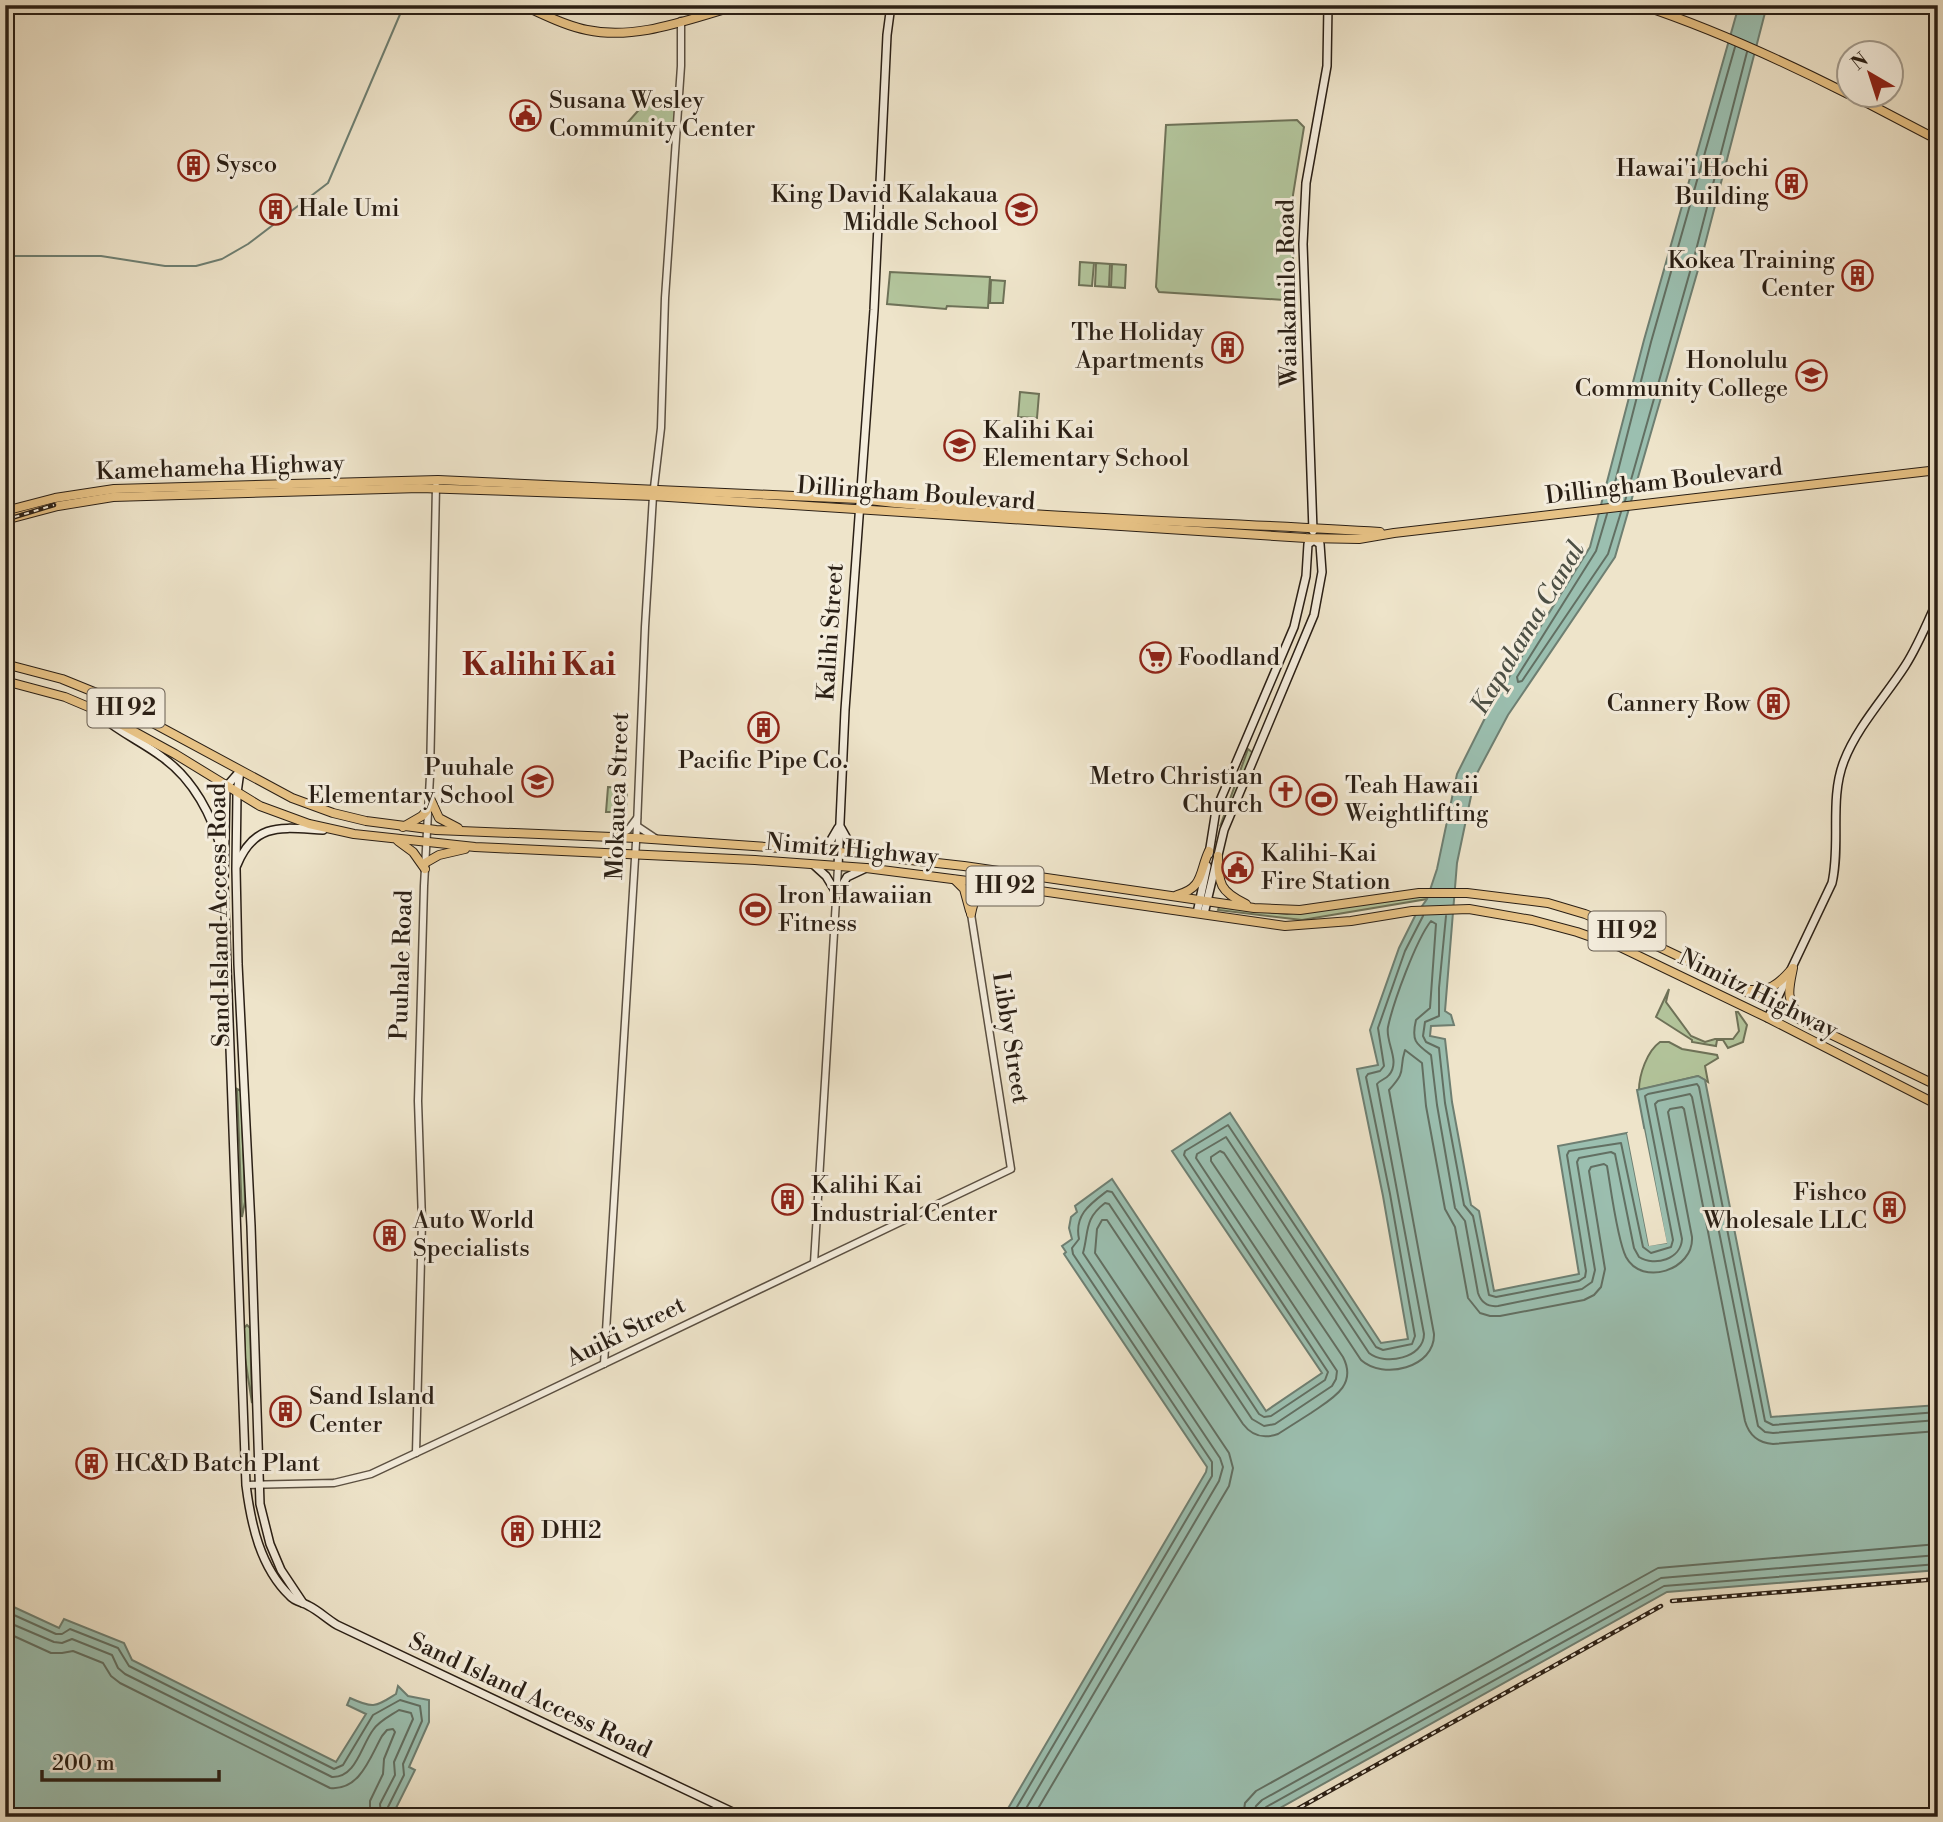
<svg xmlns="http://www.w3.org/2000/svg" width="1943" height="1822" viewBox="0 0 1943 1822" font-family="'Libre Bodoni',serif">
<style>
.green{fill:#b3c59c;stroke:#6e7258;stroke-width:2}
.water{fill:#9bbfb0;stroke:#6e7f72;stroke-width:2}
.pier{fill:#eee4ca}
.lines{fill:none;stroke-linecap:round;stroke-linejoin:round}
.shore{stroke:#626f62;stroke-width:2}
.stream{stroke:#6e7f72;stroke-width:2}
.tertiary-casing{stroke:#5b5042;stroke-width:9}
.secondary-casing{stroke:#2a1f15;stroke-width:10}
.primary-casing{stroke:#2a1f15;stroke-width:10}
.tertiary{stroke:#f4eddd;stroke-width:6}
.secondary{stroke:#f4eddd;stroke-width:7}
.primary{stroke:#e7c285;stroke-width:8}
.rail-casing{stroke:#2a1f15;stroke-width:4.5}
.rail{stroke:#f4eddd;stroke-width:2;stroke-dasharray:5;stroke-linecap:butt}
.labels{text-anchor:middle;dominant-baseline:central;stroke-width:6;stroke-linejoin:round;paint-order:stroke}
.shield{fill:#f4eddd;stroke:#675d51;stroke-width:2}
.shield-label{font-size:23px;font-weight:bold;fill:#2a1f15}
.poi-label{font-size:24px;fill:#2a1f15;stroke:#f4eddd;text-anchor:start}
.street-label{font-size:24px;fill:#2a1f15;stroke:#f4eddd}
.water-label{font-size:26px;font-style:italic;fill:#4c4f44;stroke:#f4eddd}
.district-label{font-size:32px;font-weight:bold;fill:#7a1f14;stroke:#f4eddd}
</style>
<rect width="100%" height="100%" fill="#eee4ca"/>
<filter id="stains"><feTurbulence type="fractalNoise" baseFrequency=".00286" numOctaves="4"/><feColorMatrix values="0 0 0 0 .2 0 0 0 0 .09 0 0 0 0 .02 0 0 0 .5 -.17"/></filter>
<radialGradient id="worn" r=".72"><stop offset=".6" stop-color="#630" stop-opacity="0"/><stop offset="1" stop-color="#630" stop-opacity=".3"/></radialGradient>
<g class="green">
<polygon points="644,104 677,104 675,134 621,130"/>
<polygon points="1297,120 1304,127 1293,195 1293,295 1284,300 1159,292 1156,287 1166,125"/>
<polygon points="1080,262 1094,263 1092,286 1079,285"/>
<polygon points="1096,263 1110,264 1109,287 1095,286"/>
<polygon points="1112,264 1126,265 1125,288 1111,287"/>
<polygon points="890,272 990,277 988,308 947,306 946,309 887,304"/>
<polygon points="991,280 1005,281 1003,303 990,303"/>
<polygon points="1020,392 1039,394 1037,418 1018,417"/>
<polygon points="1248,749 1253,753 1225,821 1221,824"/>
<polygon points="608,787 627,788 626,812 606,812"/>
<polygon points="1429,892 1427,899 1302,920 1218,910 1219,907 1287,914"/>
<polygon points="1669,989 1666,1002 1691,1036 1705,1042 1715,1039 1733,1039 1739,1031 1736,1012 1738,1012 1747,1025 1743,1042 1728,1048 1723,1040 1717,1040 1716,1046 1692,1042 1692,1040 1656,1017"/>
<path d="M1660 1042H1669L1682 1049 1717 1055 1718 1058 1705 1066 1708 1082 1698 1076 1639 1090C1639 1075 1647 1051 1660 1042Z"/>
<polygon points="237,1089 241,1091 245,1202 242,1217"/>
<polygon points="247,1325 250,1328 252,1403 245,1358 244,1328"/>
</g>
<g class="water">
<polygon points="1739,5 1767,5 1702,256 1615,557 1508,715 1475,777 1457,863 1445,1011 1451,1015 1454,1025 1431,1026 1430,1036 1445,1039 1452,1102 1471,1205 1479,1211 1494,1291 1579,1274 1558,1146 1627,1133 1649,1245 1666,1243 1637,1090 1698,1076 1705,1080 1771,1417 1938,1405 1938,1570 1667,1592 1264,1817 1003,1817 1206,1472 1207,1467 1064,1254 1066,1252 1062,1246 1072,1239 1069,1228 1071,1217 1077,1212 1075,1206 1112,1179 1266,1411 1322,1373 1172,1151 1230,1113 1381,1343 1408,1339 1383,1196 1357,1069 1378,1065 1370,1030 1399,948 1415,916 1427,899 1437,869 1457,774 1491,706 1590,547 1644,340"/>
<path d="M5 1603 59 1628 64 1619 124 1643 132 1660 336 1762 366 1714 347 1705 350 1698C374 1709 375 1707 396 1694L398 1686 408 1696 429 1700V1722L409 1767 415 1770 395 1810 409 1817H5Z"/>
</g>
<polygon class="pier" points="1644,1129 1667,1243 1649,1246 1627,1133 1630,1132 1652,1242 1662,1240 1641,1130"/>
<g class="lines">
<g class="shore">
<polyline points="1625,501 1695,254 1747,52"/>
<polyline points="1610,502 1651,342 1735,47"/>
<polyline points="1607,514 1596,551 1517,677 1518,682 1522,681 1608,554 1621,512"/>
<polyline points="1446,916 1439,988 1439,1016 1425,1022 1423,1036 1426,1042 1439,1048 1445,1103 1464,1205 1473,1216 1489,1295 1496,1297 1579,1281 1585,1277 1586,1271 1567,1155 1569,1151 1621,1143 1643,1247 1651,1253 1671,1247 1673,1240 1645,1096 1648,1094 1697,1084 1699,1087 1765,1421 1773,1425 1938,1412"/>
<polyline points="5,1611 56,1634 62,1634 70,1629 118,1648 129,1666 334,1769 343,1765 373,1715 400,1700 420,1706 422,1721 403,1764 404,1775 388,1807 392,1817"/>
<path d="M5 1621 54 1642 62 1643 72 1639 112 1655 118 1668 125 1674 332 1777C356 1778 361 1746 373 1730 379 1721 390 1716 399 1710L411 1713 413 1719 394 1762 395 1775 380 1804 381 1817"/>
<path d="M5 1632 51 1653H62L73 1651 103 1663 111 1676 120 1683 330 1788C360 1791 370 1757 382 1736L387 1730 393 1729 395 1732 384 1759 383 1774 370 1801V1817"/>
<path d="M1011 1817 1212 1476V1462L1073 1254 1072 1248 1079 1239C1074 1215 1090 1204 1107 1191L1112 1192 1259 1414 1264 1417 1271 1416 1325 1380 1328 1372 1184 1155 1185 1151 1228 1125 1376 1347 1383 1350 1412 1344 1415 1336 1390 1194 1366 1077 1368 1074 1380 1071 1384 1066 1378 1028 1405 951 1423 916"/>
<path d="M1021 1817 1219 1481 1223 1467 1220 1458 1083 1253C1089 1231 1084 1219 1105 1203L1109 1204 1252 1419 1264 1426 1275 1424 1332 1386 1336 1379 1337 1371 1196 1158 1197 1154 1226 1137 1369 1353C1385 1366 1424 1358 1424 1334L1377 1084C1380 1080 1386 1079 1389 1075 1401 1061 1385 1042 1388 1027 1393 1003 1416 940 1431 921L1436 924 1430 1008 1416 1020C1411 1041 1416 1044 1431 1055L1437 1105 1455 1208 1465 1221 1478 1293C1481 1302 1488 1307 1498 1306L1582 1289 1592 1282 1595 1270 1577 1162 1579 1158 1611 1152 1615 1154 1634 1248 1639 1257C1655 1267 1681 1259 1682 1239L1655 1104 1658 1101 1690 1094 1692 1097 1758 1426 1765 1432 1773 1433 1938 1420"/>
<path d="M1033 1817 1229 1486 1233 1468 1229 1453 1095 1253 1097 1229 1102 1220H1107L1243 1424C1252 1436 1264 1439 1278 1434 1289 1427 1300 1420 1311 1413 1331 1399 1358 1386 1343 1357L1211 1161V1157L1220 1151 1224 1153 1361 1360C1383 1380 1435 1368 1434 1334L1389 1090C1408 1069 1398 1072 1405 1050L1422 1063 1426 1106 1445 1209 1455 1227 1468 1298 1480 1313 1490 1316H1500L1584 1300 1594 1295 1601 1287 1605 1269 1589 1171 1591 1167 1604 1164 1607 1166C1611 1189 1617 1239 1626 1257 1642 1287 1694 1270 1692 1237L1668 1112 1670 1109 1682 1107 1684 1109 1745 1421C1749 1435 1758 1443 1773 1444L1938 1431"/>
<polyline points="1243,1817 1245,1803 1256,1791 1658,1568 1938,1544"/>
<polyline points="1253,1817 1256,1806 1262,1800 1661,1578 1938,1555"/>
<polyline points="1262,1817 1266,1807 1664,1586 1938,1564"/>
</g>
<polyline class="stream" points="5,256 101,256 165,266 196,266 222,259 248,244 328,183 404,5"/>
<defs>
<g id="tertiary">
<polyline points="637,826 655,838"/>
<polyline points="617,837 628,830 637,818"/>
<polyline points="814,1263 838,867"/>
<polyline points="604,1364 637,826 645,627 653,496 661,428 665,298 681,66 681,21"/>
<polyline points="416,1453 422,1221 418,1101 424,886 430,776 436,486"/>
<polyline points="246,1485 334,1483 371,1474 514,1407 1011,1169 971,914"/>
</g>
<g id="secondary">
<polyline points="1313,531 1303,244 1306,183 1327,66 1328,5"/>
<path d="M102 717C121 733 142 742 162 757 193 779 213 816 222 853"/>
<path d="M240 771 226 787 224 884 246 1485C251 1524 260 1567 290 1596 295 1602 303 1602 309 1606 319 1611 327 1619 337 1625L743 1817"/>
<polyline points="240,771 237,793 236,869 238,964 251,1226 260,1504 270,1544 281,1570 303,1603"/>
<polyline points="841,828 851,846 861,853"/>
<polyline points="819,851 831,840 838,828"/>
<polyline points="1209,854 1216,810 1294,627 1306,576 1308,544 1314,540"/>
<path d="M237 865C255 821 283 828 323 830"/>
<polyline points="815,866 826,876 837,894"/>
<polyline points="838,867 845,710 874,310 887,35 891,5"/>
<polyline points="837,894 847,877 866,868"/>
<polyline points="1197,913 1207,866"/>
<polyline points="1204,914 1224,830 1314,615 1322,572 1320,544 1314,540"/>
<path d="M1768 1018 1832 883C1841 844 1829 799 1844 761 1857 727 1885 697 1905 666 1918 646 1928 621 1938 599"/>
</g>
<g id="primary">
<path d="M522 5C543 14 565 26 587 30 638 41 691 18 740 5"/>
<path d="M1641 5C1713 29 1781 60 1848 94"/>
<polyline points="1850,94 1938,140"/>
<path d="M5 511 55 498 114 489 438 480 859 499C1031 519 1208 521 1380 532"/>
<polyline points="5,520 58,506 113,497 420,488 653,496 1306,538 1359,539 1394,533 1938,470"/>
<polyline points="5,664 62,679 99,694 292,798 333,813 366,821 436,830 637,838 839,852 964,866 1254,908 1300,910 1419,893 1467,893 1548,903 1585,914 1623,930 1697,965 1774,1007 1938,1086"/>
<polyline points="5,681 65,697 91,708 175,754 260,806 309,824 354,834 475,847 755,860 866,868 999,885 1285,926 1351,921 1412,911 1469,909 1532,920 1577,932 1620,947 1768,1018 1938,1105"/>
<polyline points="429,796 439,818 458,828"/>
<polyline points="403,827 422,816 429,808"/>
<polyline points="398,841 413,852 425,869"/>
<path d="M1218 856C1219 884 1219 891 1246 904"/>
<polyline points="425,863 439,855 465,849"/>
<polyline points="955,880 964,889 970,911"/>
<path d="M1177 895C1204 888 1199 872 1209 851"/>
<path d="M971 914C974 899 977 890 993 886"/>
<path d="M1793 968C1788 992 1786 997 1800 1018"/>
<path d="M1749 990C1769 991 1777 986 1791 970"/>
</g>
</defs>
<use href="#tertiary" class="tertiary-casing"/>
<use href="#secondary" class="secondary-casing"/>
<use href="#primary" class="primary-casing"/>
<use href="#tertiary" class="tertiary"/>
<use href="#secondary" class="secondary"/>
<use href="#primary" class="primary"/>
<defs>
<g id="rail">
<polyline points="5,520 54,505"/>
<polyline points="1672,1601 1938,1579"/>
<polyline points="1283,1817 1661,1606"/>
</g>
</defs>
<use href="#rail" class="rail-casing"/>
<use href="#rail" class="rail"/>
</g>
<defs>
<symbol id="civic-ring" viewBox="-11 -11 22 22"><circle r="9.5" fill="#f4eddd" stroke="#8f2418" stroke-width="1.5"/><path d="M-.6-6.5H3V-4.5H.6V-3L4-1V1h2V6H-6V1h2V-1L-.6-3ZM-1.2 2.5V6h2.4V2.5Z" fill="#8f2418"/></symbol>
<symbol id="building-ring" viewBox="-11 -11 22 22"><circle r="9.5" fill="#f4eddd" stroke="#8f2418" stroke-width="1.5"/><path d="M-4-6H4V6H1V3H-1V6H-4ZM-2.5-4.3h1.7v1.8h-1.7ZM.8-4.3h1.7v1.8H.8ZM-2.5-1h1.7V.8h-1.7ZM.8-1h1.7V.8H.8Z" fill="#8f2418"/></symbol>
<symbol id="school-ring" viewBox="-11 -11 22 22"><circle r="9.5" fill="#f4eddd" stroke="#8f2418" stroke-width="1.5"/><path d="M0-5L7-2L0 1L-7-2ZM-4 1L0 2.5L4 1V4Q0 6-4 4Z" fill="#8f2418"/></symbol>
<symbol id="university-ring" viewBox="-11 -11 22 22"><circle r="9.5" fill="#f4eddd" stroke="#8f2418" stroke-width="1.5"/><path d="M0-5L7-2L0 1L-7-2ZM-4 1L0 2.5L4 1V4Q0 6-4 4Z" fill="#8f2418"/></symbol>
<symbol id="supermarket-ring" viewBox="-11 -11 22 22"><circle r="9.5" fill="#f4eddd" stroke="#8f2418" stroke-width="1.5"/><path d="M-6-5.5h2.5l.6 2H6L4.5 2H-2.5L-4.4-4H-6ZM-1.5 3.2a1.3 1.3 0 1 0 .1 0ZM3 3.2a1.3 1.3 0 1 0 .1 0Z" fill="#8f2418"/></symbol>
<symbol id="church-ring" viewBox="-11 -11 22 22"><circle r="9.5" fill="#f4eddd" stroke="#8f2418" stroke-width="1.5"/><path d="M-1.2-6h2.4v3.5h3.3v2.4h-3.3V6h-2.4V-.1h-3.3v-2.4h3.3Z" fill="#8f2418"/></symbol>
<symbol id="stadium-ring" viewBox="-11 -11 22 22"><circle r="9.5" fill="#f4eddd" stroke="#8f2418" stroke-width="1.5"/><path d="M0-5a6.5 5 0 1 0 0 10a6.5 5 0 1 0 0-10ZM-3.5-1.8h7v3.6h-7Z" fill="#8f2418"/></symbol>
</defs>
<g fill-rule="evenodd">
<use href="#civic-ring" x="508" y="98" width="35" height="35"/>
<use href="#building-ring" x="176" y="148" width="35" height="35"/>
<use href="#building-ring" x="1774" y="166" width="35" height="35"/>
<use href="#building-ring" x="258" y="192" width="35" height="35"/>
<use href="#school-ring" x="1004" y="192" width="35" height="35"/>
<use href="#building-ring" x="1840" y="258" width="35" height="35"/>
<use href="#building-ring" x="1210" y="330" width="35" height="35"/>
<use href="#university-ring" x="1794" y="358" width="35" height="35"/>
<use href="#school-ring" x="942" y="428" width="35" height="35"/>
<use href="#supermarket-ring" x="1138" y="640" width="35" height="35"/>
<use href="#building-ring" x="1756" y="686" width="35" height="35"/>
<use href="#building-ring" x="746" y="710" width="35" height="35"/>
<use href="#school-ring" x="520" y="764" width="35" height="35"/>
<use href="#church-ring" x="1268" y="774" width="35" height="35"/>
<use href="#stadium-ring" x="1304" y="782" width="35" height="35"/>
<use href="#civic-ring" x="1220" y="850" width="35" height="35"/>
<use href="#stadium-ring" x="738" y="892" width="35" height="35"/>
<use href="#building-ring" x="770" y="1182" width="35" height="35"/>
<use href="#building-ring" x="1872" y="1190" width="35" height="35"/>
<use href="#building-ring" x="372" y="1218" width="35" height="35"/>
<use href="#building-ring" x="268" y="1394" width="35" height="35"/>
<use href="#building-ring" x="74" y="1446" width="35" height="35"/>
<use href="#building-ring" x="500" y="1514" width="35" height="35"/>
</g>
<g class="labels">
<g class="shield">
<rect x="87.5" y="688.5" width="77" height="39" rx="5"/>
<rect x="966.5" y="866.5" width="77" height="39" rx="5"/>
<rect x="1588.5" y="911.5" width="77" height="39" rx="5"/>
</g>
<g class="shield-label">
<text x="126" y="708">HI 92</text>
<text x="1005" y="886">HI 92</text>
<text x="1627" y="931">HI 92</text>
</g>
<g class="poi-label">
<text x="549" y="101">Susana Wesley<tspan x="549" dy="28">Community Center</tspan></text>
<text x="216" y="165">Sysco</text>
<text x="1769" y="169" text-anchor="end">Hawai'i Hochi<tspan x="1769" dy="28">Building</tspan></text>
<text x="998" y="195" text-anchor="end">King David Kalakaua<tspan x="998" dy="28">Middle School</tspan></text>
<text x="298" y="209">Hale Umi</text>
<text x="1835" y="261" text-anchor="end">Kokea Training<tspan x="1835" dy="28">Center</tspan></text>
<text x="1204" y="333" text-anchor="end">The Holiday<tspan x="1204" dy="28">Apartments</tspan></text>
<text x="1788" y="361" text-anchor="end">Honolulu<tspan x="1788" dy="28">Community College</tspan></text>
<text x="983" y="431">Kalihi Kai<tspan x="983" dy="28">Elementary School</tspan></text>
<text x="1178" y="658">Foodland</text>
<text x="1750" y="704" text-anchor="end">Cannery Row</text>
<text x="763" y="761" text-anchor="middle">Pacific Pipe Co.</text>
<text x="514" y="768" text-anchor="end">Puuhale<tspan x="514" dy="28">Elementary School</tspan></text>
<text x="1263" y="777" text-anchor="end">Metro Christian<tspan x="1263" dy="28">Church</tspan></text>
<text x="1345" y="786">Teah Hawaii<tspan x="1345" dy="28">Weightlifting</tspan></text>
<text x="1261" y="854">Kalihi-Kai<tspan x="1261" dy="28">Fire Station</tspan></text>
<text x="778" y="896">Iron Hawaiian<tspan x="778" dy="28">Fitness</tspan></text>
<text x="811" y="1186">Kalihi Kai<tspan x="811" dy="28">Industrial Center</tspan></text>
<text x="1867" y="1193" text-anchor="end">Fishco<tspan x="1867" dy="28">Wholesale LLC</tspan></text>
<text x="413" y="1221">Auto World<tspan x="413" dy="28">Specialists</tspan></text>
<text x="309" y="1397">Sand Island<tspan x="309" dy="28">Center</tspan></text>
<text x="115" y="1464">HC&amp;D Batch Plant</text>
<text x="541" y="1531">DHI2</text>
</g>
<g class="street-label">
<text transform="translate(1288 293) rotate(-91)">Waiakamilo Road</text>
<text transform="translate(220 468) rotate(-2)">Kamehameha Highway</text>
<text transform="translate(1664 482) rotate(-7)">Dillingham Boulevard</text>
<text transform="translate(916 494) rotate(4)">Dillingham Boulevard</text>
<text transform="translate(831 632) rotate(-86)">Kalihi Street</text>
<text transform="translate(618 796) rotate(-88)">Mokauea Street</text>
<text transform="translate(852 850) rotate(5)">Nimitz Highway</text>
<text transform="translate(220 915) rotate(-91)">Sand Island Access Road</text>
<text transform="translate(402 965) rotate(-88)">Puuhale Road</text>
<text transform="translate(1758 994) rotate(26)">Nimitz Highway</text>
<text transform="translate(1010 1038) rotate(81)">Libby Street</text>
<text transform="translate(626 1332) rotate(-26)">Auiki Street</text>
<text transform="translate(530 1696) rotate(25)">Sand Island Access Road</text>
</g>
<g class="water-label">
<text transform="translate(1528 628) rotate(-59)">Kapalama Canal</text>
</g>
<g class="district-label">
<text x="539" y="665">Kalihi Kai</text>
</g>
</g>
<rect width="1943" height="1822" fill="none" stroke="#eee4ca" stroke-width="28"/>
<rect x="7" y="7" width="1929" height="1808" fill="none" stroke="#2a1f15" stroke-width="3.5"/>
<rect x="14" y="14" width="1915" height="1794" fill="none" stroke="#2a1f15" stroke-width="2"/>
<g transform="translate(1870 74) rotate(321)"><circle r="33" fill="#f4eddd" stroke="#a39b8d" stroke-width="2"/>
<path d="M0-5L12 26L0 18L-12 26Z" fill="#8f2418"/>
<text y="-10" font-size="19" font-weight="bold" text-anchor="middle" fill="#2a1f15">N</text>
</g>
<path d="M42 1770v10h177v-10" fill="none" stroke="#2a1f15" stroke-width="3.5"/>
<text x="52" y="1770" font-size="21" fill="#2a1f15" stroke="#f4eddd" stroke-width="5" paint-order="stroke">200 m</text>
<rect width="100%" height="100%" filter="url(#stains)"/>
<rect width="100%" height="100%" fill="url(#worn)"/>
</svg>
